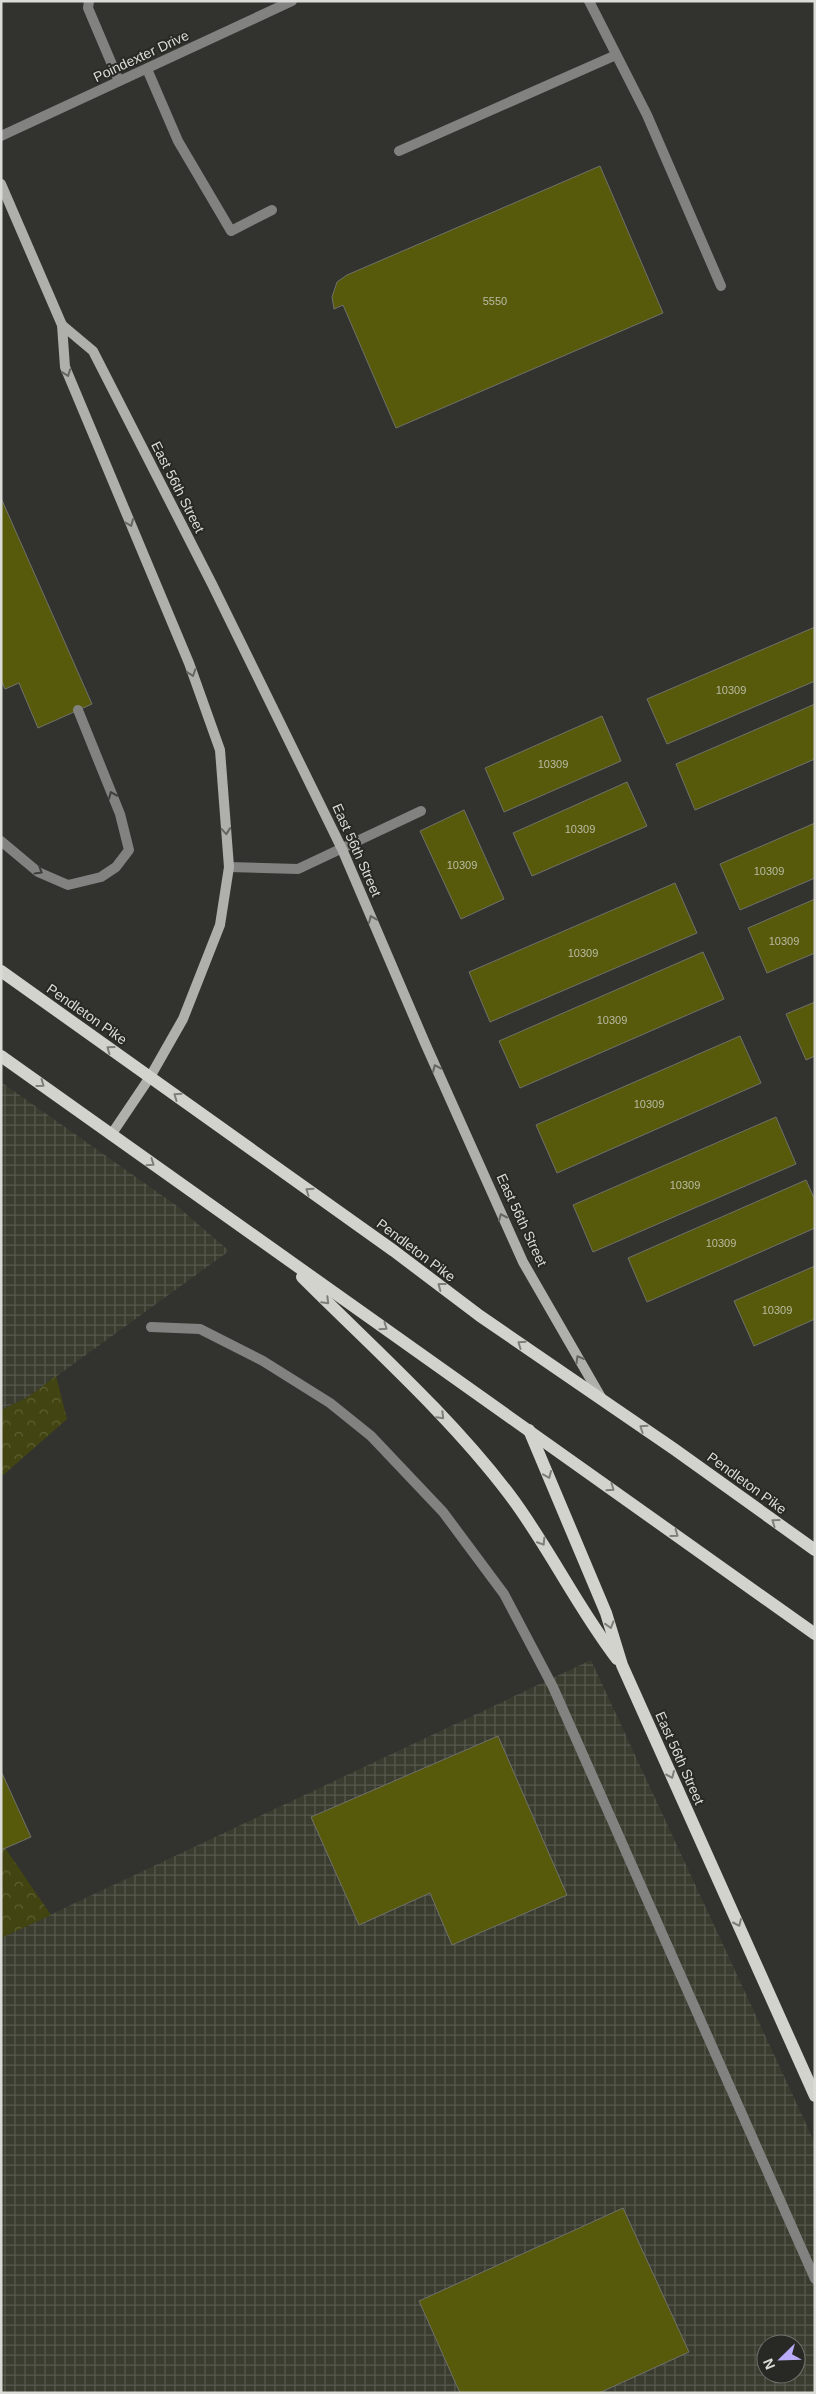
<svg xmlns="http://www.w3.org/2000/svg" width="816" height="2394" viewBox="0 0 816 2394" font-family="Arial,sans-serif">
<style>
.industrial{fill:url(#industrial-grid);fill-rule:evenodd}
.forest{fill:url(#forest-crowns)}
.building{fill:#575a0a;stroke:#70716b}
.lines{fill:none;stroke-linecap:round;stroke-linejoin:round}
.lane{stroke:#828280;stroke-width:10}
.street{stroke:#828280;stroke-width:10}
.secondary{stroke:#afb0ab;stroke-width:10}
.primary{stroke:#d2d3cd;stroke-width:12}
.oneway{stroke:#656661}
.oneway2{stroke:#3e3f3b}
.oneway3{stroke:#7d7e78}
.labels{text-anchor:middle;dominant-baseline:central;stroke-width:4;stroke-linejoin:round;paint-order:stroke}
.number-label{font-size:11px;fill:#babca4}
.street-label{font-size:14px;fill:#dbdcd8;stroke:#282924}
</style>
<defs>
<pattern id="industrial-grid" width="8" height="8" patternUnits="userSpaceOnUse" patternTransform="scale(1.25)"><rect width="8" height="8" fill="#3a3c30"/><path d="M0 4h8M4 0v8" fill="none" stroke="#56584d"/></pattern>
<pattern id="forest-crowns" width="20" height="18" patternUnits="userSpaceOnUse" patternTransform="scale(1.25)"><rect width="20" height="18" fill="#424511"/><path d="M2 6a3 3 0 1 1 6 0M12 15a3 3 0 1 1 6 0" fill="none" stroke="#5d5f33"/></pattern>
</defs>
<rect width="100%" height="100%" fill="#32332e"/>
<g class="industrial">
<polygon points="1,1082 177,1206 229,1251 28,1397 1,1410"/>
<path d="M591 1660 815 2143V2393H1V1938ZM766 2344H796V2374H766Z"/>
</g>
<g class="forest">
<polygon points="56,1376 67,1419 1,1477 1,1410 28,1397"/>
<polygon points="1,1842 51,1915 1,1938"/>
</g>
<g class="building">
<polygon points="600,166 663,313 396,428 343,305 334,309 332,297 337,282 347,275"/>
<polygon points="1,498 92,704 38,728 19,683 5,689 1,680"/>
<polygon points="815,627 815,681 667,744 647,699"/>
<polygon points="815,704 815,759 695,810 676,764"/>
<polygon points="602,716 621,761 504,812 485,768"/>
<polygon points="627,782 647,826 532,876 513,833"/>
<polygon points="464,810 504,899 461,919 420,831"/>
<polygon points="815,823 815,878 740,910 720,864"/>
<polygon points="675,883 697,933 490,1022 469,972"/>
<polygon points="815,899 815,953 767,973 748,928"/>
<polygon points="703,952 724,999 520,1088 499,1041"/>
<polygon points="815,1002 815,1056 806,1060 786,1014"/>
<polygon points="740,1036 761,1083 557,1173 536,1125"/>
<polygon points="776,1117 796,1164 593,1252 573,1205"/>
<polygon points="806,1180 815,1200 815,1228 647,1302 628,1258"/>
<polygon points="815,1266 815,1319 754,1346 734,1301"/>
<polygon points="498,1736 567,1895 452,1945 430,1893 359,1925 311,1817"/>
<polygon points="1,1771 31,1837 1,1850"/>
<polygon points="623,2208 689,2352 599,2393 460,2393 419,2301"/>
</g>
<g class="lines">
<g class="lane">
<polyline points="89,1 88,8 119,81"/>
<polyline points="589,1 647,115 721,286"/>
<polyline points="147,69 178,141 231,231 272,210"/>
<polyline points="399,151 616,55"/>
<polyline points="1,841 38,872 68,885 101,877 116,867 129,850 120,814 78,710"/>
<polyline points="229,867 298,869 421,811"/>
<polyline points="151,1327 200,1329 263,1361 330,1403 371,1436 443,1512 504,1594 553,1687 815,2279"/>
</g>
<polyline class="street" points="1,136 292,1"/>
<g class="secondary">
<polyline points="1,184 62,325 65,367 189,663 220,750 229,867 220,925 183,1019 150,1077 111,1135"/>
<polyline points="62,325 93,351 212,584 342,849 425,1043 523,1262 602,1399"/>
</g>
<g class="primary">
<polyline points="1,971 394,1251 480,1316 674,1449 815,1550"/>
<polyline points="1,1056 815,1634"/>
<path d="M302 1277C372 1347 449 1415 509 1494 549 1547 577 1607 617 1659"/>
<polyline points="529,1430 606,1613 622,1665 815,2096"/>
</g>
</g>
<defs><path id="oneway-chevron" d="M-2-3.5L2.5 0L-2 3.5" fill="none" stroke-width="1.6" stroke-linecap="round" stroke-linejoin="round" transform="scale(1.25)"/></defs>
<g class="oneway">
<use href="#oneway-chevron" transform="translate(67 373) rotate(70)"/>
<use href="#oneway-chevron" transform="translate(130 523) rotate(67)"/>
<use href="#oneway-chevron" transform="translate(192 673) rotate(71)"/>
<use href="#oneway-chevron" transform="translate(226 831) rotate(85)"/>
<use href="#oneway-chevron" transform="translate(372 919) rotate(-113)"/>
<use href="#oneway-chevron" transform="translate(436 1068) rotate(-114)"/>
<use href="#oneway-chevron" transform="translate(502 1217) rotate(-114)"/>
<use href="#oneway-chevron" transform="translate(579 1359) rotate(-120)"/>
</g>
<g class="oneway2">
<use href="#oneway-chevron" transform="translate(112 795) rotate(-112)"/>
<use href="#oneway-chevron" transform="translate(39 871) rotate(31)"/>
</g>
<g class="oneway3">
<use href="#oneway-chevron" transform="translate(110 1049) rotate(-144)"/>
<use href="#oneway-chevron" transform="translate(41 1084) rotate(36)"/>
<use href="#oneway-chevron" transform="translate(177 1096) rotate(-145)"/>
<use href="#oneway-chevron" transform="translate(151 1163) rotate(35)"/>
<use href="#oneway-chevron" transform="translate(309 1191) rotate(-145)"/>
<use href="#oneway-chevron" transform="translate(441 1286) rotate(-143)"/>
<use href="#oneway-chevron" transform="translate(326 1301) rotate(45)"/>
<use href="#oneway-chevron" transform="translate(384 1327) rotate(35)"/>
<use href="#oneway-chevron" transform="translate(521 1344) rotate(-145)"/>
<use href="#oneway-chevron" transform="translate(441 1416) rotate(45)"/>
<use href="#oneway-chevron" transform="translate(643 1428) rotate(-146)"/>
<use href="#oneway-chevron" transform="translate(548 1475) rotate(67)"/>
<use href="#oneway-chevron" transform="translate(611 1488) rotate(35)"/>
<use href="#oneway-chevron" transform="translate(775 1522) rotate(-144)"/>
<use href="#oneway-chevron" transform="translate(675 1534) rotate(36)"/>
<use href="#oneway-chevron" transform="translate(542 1542) rotate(58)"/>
<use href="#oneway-chevron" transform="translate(610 1625) rotate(73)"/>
<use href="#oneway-chevron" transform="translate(671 1775) rotate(66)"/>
<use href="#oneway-chevron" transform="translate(738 1923) rotate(66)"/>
</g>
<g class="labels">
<g class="number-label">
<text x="495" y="301">5550</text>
<text x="731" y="690">10309</text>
<text x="553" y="764">10309</text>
<text x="580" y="829">10309</text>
<text x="462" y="865">10309</text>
<text x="769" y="871">10309</text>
<text x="784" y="941">10309</text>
<text x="583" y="953">10309</text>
<text x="612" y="1020">10309</text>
<text x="649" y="1104">10309</text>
<text x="685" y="1185">10309</text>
<text x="721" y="1243">10309</text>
<text x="777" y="1310">10309</text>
</g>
<g class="street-label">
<text transform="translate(141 56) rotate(-25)">Poindexter Drive</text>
<text transform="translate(178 487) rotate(63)">East 56th Street</text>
<text transform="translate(357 850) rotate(66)">East 56th Street</text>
<text transform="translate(87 1014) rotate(35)">Pendleton Pike</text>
<text transform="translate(522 1220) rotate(65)">East 56th Street</text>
<text transform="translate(416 1250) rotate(37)">Pendleton Pike</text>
<text transform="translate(747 1483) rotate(36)">Pendleton Pike</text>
<text transform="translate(680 1758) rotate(66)">East 56th Street</text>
</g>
</g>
<rect width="816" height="2394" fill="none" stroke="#dbdcd8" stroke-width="5"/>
<g transform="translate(781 2359) rotate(247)"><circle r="24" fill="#282924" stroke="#70716c"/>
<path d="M0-4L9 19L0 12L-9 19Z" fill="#b9abf7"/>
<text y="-8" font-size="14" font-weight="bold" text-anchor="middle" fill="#dbdcd8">N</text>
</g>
</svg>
